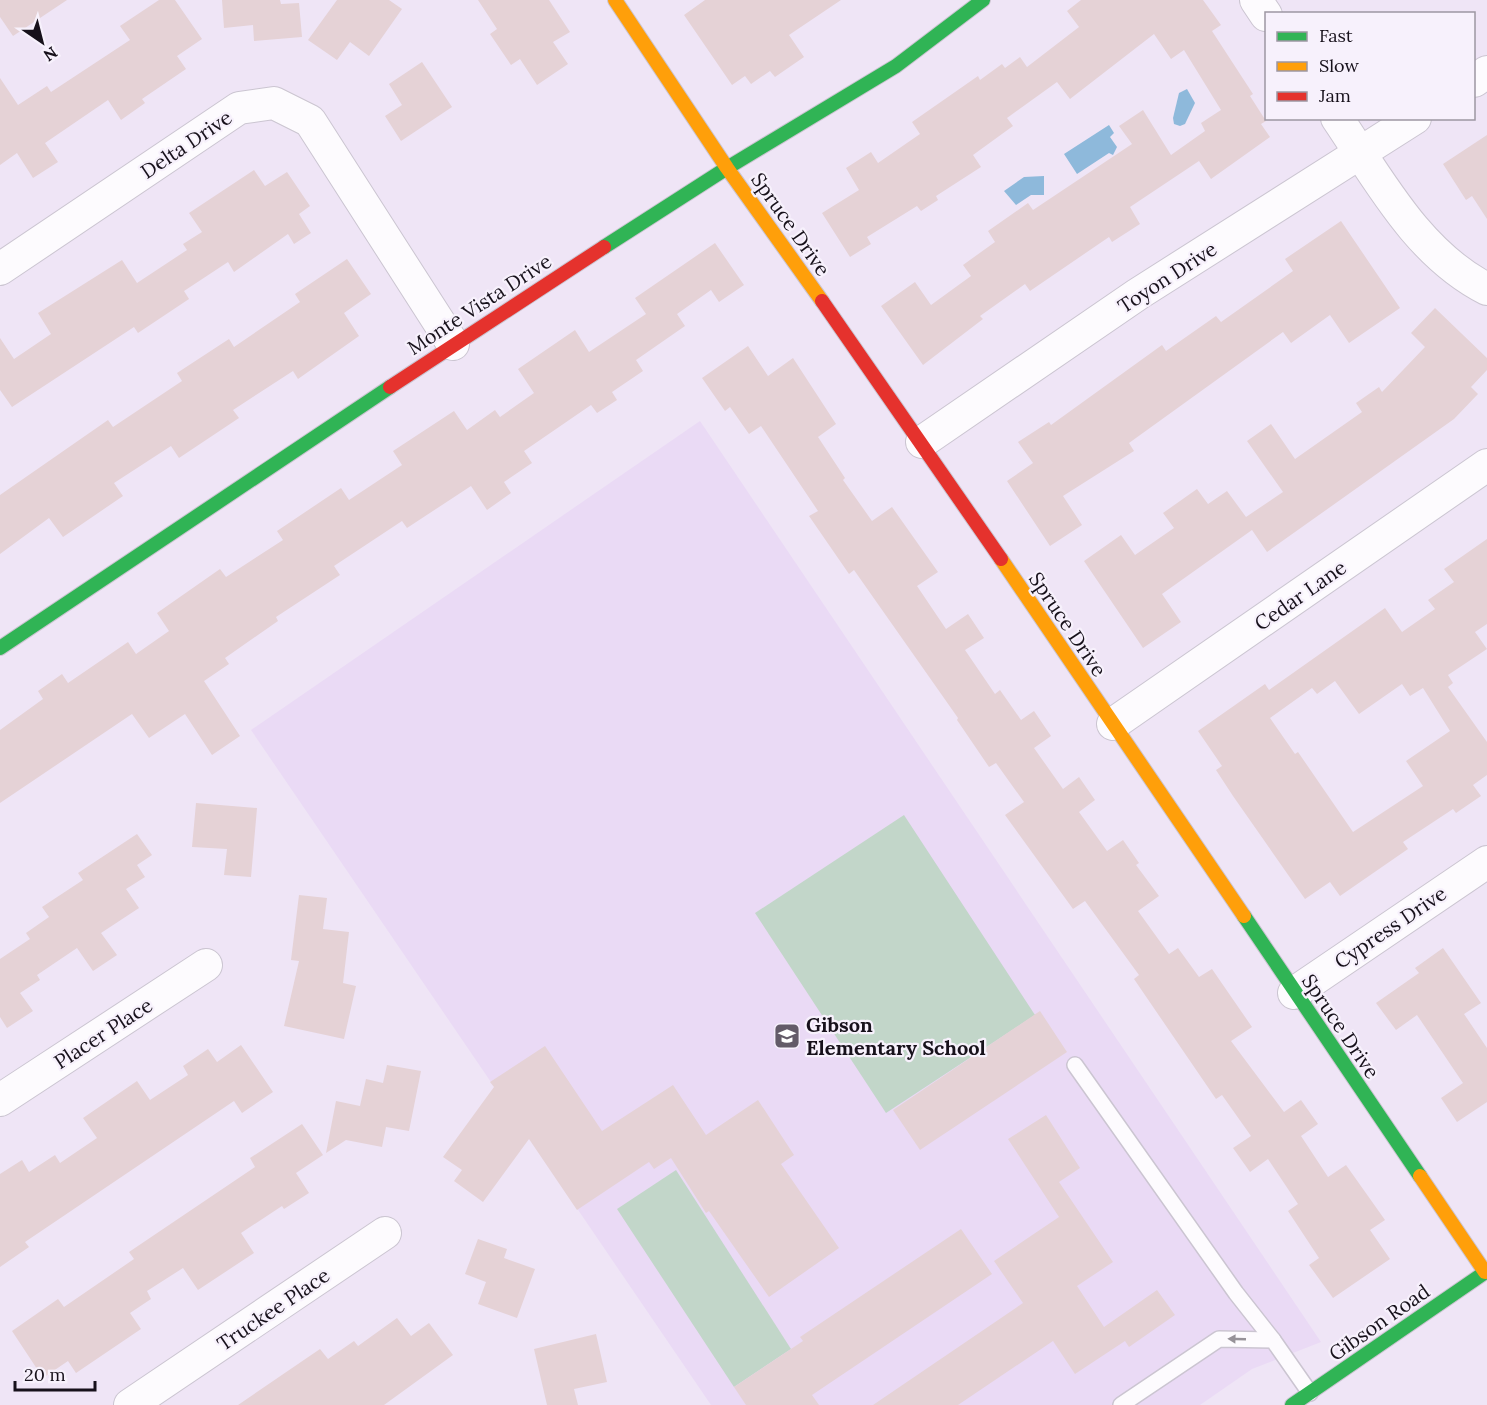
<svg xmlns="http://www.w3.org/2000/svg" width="1487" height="1405" viewBox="0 0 1487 1405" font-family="Lora,serif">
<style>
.built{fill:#eadaf5}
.green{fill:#c2d6c9}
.water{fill:#8eb9db}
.building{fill:#e5d2d6;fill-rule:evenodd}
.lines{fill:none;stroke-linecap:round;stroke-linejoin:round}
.lane-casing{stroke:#cbc5d1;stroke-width:18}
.street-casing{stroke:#cbc5d1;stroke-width:34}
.fast-casing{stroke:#cbc5d1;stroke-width:16}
.slow-casing{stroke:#cbc5d1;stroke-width:16}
.jam-casing{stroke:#cbc5d1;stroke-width:16}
.lane{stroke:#fdfbfe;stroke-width:15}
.street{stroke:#fdfbfe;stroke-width:32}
.fast{stroke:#30b455;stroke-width:14}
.slow{stroke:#ff9f0a;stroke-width:14}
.jam{stroke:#e5322d;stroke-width:14}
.oneway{fill:#969298}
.labels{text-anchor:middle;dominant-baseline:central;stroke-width:4.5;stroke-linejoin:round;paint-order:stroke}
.street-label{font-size:20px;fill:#17111b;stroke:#f7f1fc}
.poi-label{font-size:20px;font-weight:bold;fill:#17111b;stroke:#f7f1fc;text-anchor:start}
</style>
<rect width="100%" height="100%" fill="#efe5f6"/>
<polygon class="built" points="700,421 1321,1342 1252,1369 1200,1405 711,1405 251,730"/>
<g class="green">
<polygon points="904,815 1035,1015 886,1113 755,913"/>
<polygon points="676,1170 791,1349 734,1387 617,1209"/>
</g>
<g class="water">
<polygon points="1187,89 1195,103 1185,124 1180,126 1174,124 1173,118 1179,93"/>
<polygon points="1109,125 1114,133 1110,137 1117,147 1113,155 1109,153 1077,174 1064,154"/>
<polygon points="1044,176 1044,195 1031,195 1016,205 1004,191 1024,177"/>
</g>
<g class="building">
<polygon points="0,0 67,0 13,36 0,17"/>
<polygon points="159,0 175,0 202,39 177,56 186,69 142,99 145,103 121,120 108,100 45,143 58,162 33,178 17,153 0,165 0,78 18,105 47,86 51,92 130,40 120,26"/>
<polygon points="222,0 280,0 281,4 299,3 302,37 254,41 253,25 224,28"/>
<polygon points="337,0 389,0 402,9 369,56 350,42 337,60 308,40"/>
<polygon points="478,0 549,0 570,32 553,42 568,64 537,85 520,59 511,65 490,34 497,29"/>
<polygon points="705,0 841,0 789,35 804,57 775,77 770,71 751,84 745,76 732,85 684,15"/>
<polygon points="1081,0 1203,0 1221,25 1212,31 1253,94 1250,96 1266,121 1261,124 1270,137 1211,179 1199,161 1130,207 1140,224 1112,242 1109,237 1030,291 1025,284 980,316 983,319 923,365 881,306 915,282 931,305 971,276 963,265 995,242 988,231 1028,203 1033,210 1132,144 1119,126 1143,110 1171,155 1205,131 1201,123 1221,110 1184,50 1171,59 1154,34 1070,99 1057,82 1007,118 1013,126 973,155 981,167 936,196 938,200 921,211 917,206 867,237 871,244 850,257 822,213 859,190 846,168 871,152 878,163 920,134 912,122 978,76 980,80 1002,64 1005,68 1020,57 1027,67 1079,27 1067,11"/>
<polygon points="422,62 452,107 401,141 385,116 402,105 389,84"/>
<polygon points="1487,135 1487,219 1472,196 1466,200 1443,164"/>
<polygon points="254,170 265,186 287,172 310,206 299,214 311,233 294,244 288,234 234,272 228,262 184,291 189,299 138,333 134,327 12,407 0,390 0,338 14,359 51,334 38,313 122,260 137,283 187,250 183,244 202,232 189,213"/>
<polygon points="1341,221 1400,308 1349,343 1330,315 1291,343 1283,332 1129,443 1134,451 1063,496 1082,525 1050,546 1007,481 1033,463 1018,442 1049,422 1051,425 1162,345 1166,351 1216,316 1221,322 1293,271 1285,259"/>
<polygon points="715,243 744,285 719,302 711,290 677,314 685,326 636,360 643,371 612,392 617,400 597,413 591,405 524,451 532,463 504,482 511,493 487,510 471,486 407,528 402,521 334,566 340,575 276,617 278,621 225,658 229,664 204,681 240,736 212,755 185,714 149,738 132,714 0,803 0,730 43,699 38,691 62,674 68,683 128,642 136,654 169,631 157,613 220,569 226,577 283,540 277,531 341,488 349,500 402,465 393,451 454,411 467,430 495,410 500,417 534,393 518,369 575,330 589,352 646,314 635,298"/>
<polygon points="347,259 371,294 344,313 359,336 298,379 293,371 233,410 239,418 179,458 171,446 114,483 123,496 63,537 49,518 0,554 0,495 108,420 113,427 182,381 177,373 229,339 234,347 300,302 295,294"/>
<polygon points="1435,308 1487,358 1487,370 1471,387 1478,394 1454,419 1267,552 1252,530 1162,594 1181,622 1143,648 1084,561 1121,535 1135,555 1174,528 1163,513 1197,489 1208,504 1227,491 1246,517 1283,492 1247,441 1271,424 1295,459 1362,412 1356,403 1379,387 1382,392 1425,347 1411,333"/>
<polygon points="748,346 768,376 793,358 836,424 818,437 845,478 843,480 872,521 892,507 938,572 917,586 946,629 968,614 984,638 965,650 995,694 1000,690 1021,720 1034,711 1051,736 1034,748 1063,789 1079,777 1095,800 1079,812 1107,851 1123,840 1139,863 1136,865 1159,896 1138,911 1169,954 1178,948 1199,977 1212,969 1252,1027 1231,1041 1284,1112 1301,1100 1318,1124 1301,1136 1328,1177 1346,1165 1385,1220 1370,1230 1390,1259 1333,1298 1309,1265 1319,1258 1288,1211 1298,1204 1268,1159 1250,1172 1233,1148 1251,1136 1222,1095 1216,1099 1134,979 1139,975 1085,901 1073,909 1005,815 1024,802 996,763 989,767 957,720 958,718 854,570 849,574 809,516 818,511 761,426 749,434 730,407 725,411 702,378"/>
<path d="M1487 539V624L1475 632 1487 649 1448 675 1453 683 1448 687 1487 742V775L1473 785 1481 796 1456 813 1453 809 1403 842 1408 849 1340 896 1330 882 1305 899 1233 796 1216 770 1222 766 1198 731 1265 684 1269 690 1385 608 1402 632 1435 609 1428 600 1454 582 1444 569ZM1335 681 1359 714 1402 684 1410 696 1423 688 1450 731 1406 761 1423 786 1353 832 1298 752 1295 754 1270 718 1312 688 1317 694Z"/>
<polygon points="196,803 257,808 251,877 224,875 227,849 192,847"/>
<polygon points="137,834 152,855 137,865 145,877 126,889 139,908 101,933 117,955 93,971 77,948 37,975 40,980 20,993 33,1011 7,1028 0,1017 0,959 30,939 26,933 49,917 42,907 83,880 78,873"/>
<polygon points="299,895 327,898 323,929 349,932 343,983 356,986 344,1039 284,1026 299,961 291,960"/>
<polygon points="1443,948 1481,1003 1464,1014 1487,1048 1487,1102 1457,1122 1441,1098 1463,1083 1417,1015 1396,1030 1376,1003 1419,973 1415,968"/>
<polygon points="1040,1011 1067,1052 920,1150 893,1110"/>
<polygon points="241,1045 273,1092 242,1113 234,1101 25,1242 29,1247 0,1267 0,1174 22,1160 29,1172 55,1155 60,1163 97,1138 83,1118 137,1081 150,1100 188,1075 183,1066 208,1049 217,1062"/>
<polygon points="545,1046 602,1131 673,1085 706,1135 758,1100 794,1155 781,1164 839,1248 769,1297 709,1211 706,1213 671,1158 654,1169 649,1162 577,1210 529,1139 483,1202 454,1181 462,1170 443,1157 494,1087 490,1082"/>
<polygon points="387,1065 421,1071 409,1131 386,1127 382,1147 346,1140 326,1153 336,1101 360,1106 366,1079 383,1083"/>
<polygon points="1046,1115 1080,1168 1059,1182 1113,1262 1077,1286 1104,1327 1157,1290 1175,1315 1129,1347 1125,1341 1075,1374 1053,1341 958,1405 873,1405 1023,1303 994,1261 1059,1217 1008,1139"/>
<polygon points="302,1124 323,1155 296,1173 309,1193 284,1209 282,1206 241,1233 254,1253 198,1290 183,1268 147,1291 151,1299 130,1313 141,1329 76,1373 68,1361 43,1378 12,1331 58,1299 64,1307 134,1259 129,1252 255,1167 250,1158"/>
<polygon points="961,1229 992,1274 812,1395 819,1405 746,1405 734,1387 803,1341 800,1337"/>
<polygon points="478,1239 507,1249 504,1258 535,1269 517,1318 478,1304 486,1282 465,1274"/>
<polygon points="397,1318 411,1336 429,1323 453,1355 384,1405 238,1405 320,1349 328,1359 354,1341 358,1346"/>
<polygon points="596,1334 607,1382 574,1389 578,1405 547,1405 534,1349"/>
</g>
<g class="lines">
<defs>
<g id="lane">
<polyline points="1075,1065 1236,1293 1273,1340"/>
<polyline points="1121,1405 1219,1339 1273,1340 1310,1393"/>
</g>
<g id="street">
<polyline points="1256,0 1266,15"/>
<polyline points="1474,81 1487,72"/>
<path d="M1337 118C1379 180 1418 254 1487 289"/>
<polyline points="0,269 239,108 274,103 310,121 453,344"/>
<polyline points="922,442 1138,294 1415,118"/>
<polyline points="1113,724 1487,465"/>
<polyline points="1294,993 1487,862"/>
<polyline points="0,1100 206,965"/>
<polyline points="130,1405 385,1233"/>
</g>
<g id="fast">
<polyline points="604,247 727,168 896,66 983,0"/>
<polyline points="0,648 390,387"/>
<polyline points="1244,916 1420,1176"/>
<polyline points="1292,1405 1487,1271"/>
</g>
<g id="slow">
<polyline points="615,0 727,168 822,301"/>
<polyline points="1001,559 1244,916"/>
<polyline points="1420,1176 1485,1272"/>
</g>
<g id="jam">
<polyline points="822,301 1001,559"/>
<polyline points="390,387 604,247"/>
</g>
</defs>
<use href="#lane" class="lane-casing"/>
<use href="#street" class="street-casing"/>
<use href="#fast" class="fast-casing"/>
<use href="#slow" class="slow-casing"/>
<use href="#jam" class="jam-casing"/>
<use href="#lane" class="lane"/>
<use href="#street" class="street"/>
<use href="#fast" class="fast"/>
<use href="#slow" class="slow"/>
<use href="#jam" class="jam"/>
</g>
<defs><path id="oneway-solid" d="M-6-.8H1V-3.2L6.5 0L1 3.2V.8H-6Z" transform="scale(1.5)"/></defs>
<use class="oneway" href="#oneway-solid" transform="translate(1237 1339) rotate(-178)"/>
<defs>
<symbol id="school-square" viewBox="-11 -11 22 22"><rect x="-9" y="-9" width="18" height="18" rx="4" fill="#635b68" stroke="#f7f1fc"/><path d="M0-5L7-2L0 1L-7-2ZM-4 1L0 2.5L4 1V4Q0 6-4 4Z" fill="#fff"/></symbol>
</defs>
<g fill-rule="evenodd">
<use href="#school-square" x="772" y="1021" width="30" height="30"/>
</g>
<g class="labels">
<g class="street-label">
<text transform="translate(186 144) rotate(-34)">Delta Drive</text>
<text transform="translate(791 224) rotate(55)">Spruce Drive</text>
<text transform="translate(1167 277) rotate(-33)">Toyon Drive</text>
<text transform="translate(479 304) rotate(-33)">Monte Vista Drive</text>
<text transform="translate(1300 595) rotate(-35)">Cedar Lane</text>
<text transform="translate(1068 624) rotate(56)">Spruce Drive</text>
<text transform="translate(1390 927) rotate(-34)">Cypress Drive</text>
<text transform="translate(1341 1026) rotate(56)">Spruce Drive</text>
<text transform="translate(103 1033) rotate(-33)">Placer Place</text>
<text transform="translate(273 1309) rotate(-34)">Truckee Place</text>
<text transform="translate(1379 1322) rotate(-35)">Gibson Road</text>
</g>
<g class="poi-label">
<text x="806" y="1024">Gibson<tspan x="806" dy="23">Elementary School</tspan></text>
</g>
</g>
<rect x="1265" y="12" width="210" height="108" fill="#f7f1fc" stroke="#9d97a2" stroke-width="1.5"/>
<rect x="1277" y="32" width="30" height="9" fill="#30b455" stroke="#9d97a2" stroke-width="1.5"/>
<text x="1319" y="42" font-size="18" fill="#17111b">Fast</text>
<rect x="1277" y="62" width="30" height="9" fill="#ff9f0a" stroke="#9d97a2" stroke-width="1.5"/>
<text x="1319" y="72" font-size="18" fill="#17111b">Slow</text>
<rect x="1277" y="92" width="30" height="9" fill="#e5322d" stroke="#9d97a2" stroke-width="1.5"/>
<text x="1319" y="102" font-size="18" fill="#17111b">Jam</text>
<g transform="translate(42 42) rotate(145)" stroke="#f7f1fc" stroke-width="4.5" paint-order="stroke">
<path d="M0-4.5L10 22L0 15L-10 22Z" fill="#17111b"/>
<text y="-9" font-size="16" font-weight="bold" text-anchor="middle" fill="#17111b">N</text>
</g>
<path d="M15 1381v9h80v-9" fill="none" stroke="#17111b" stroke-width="3"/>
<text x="24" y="1381" font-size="18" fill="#17111b" stroke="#f7f1fc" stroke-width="4.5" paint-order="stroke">20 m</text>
</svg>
